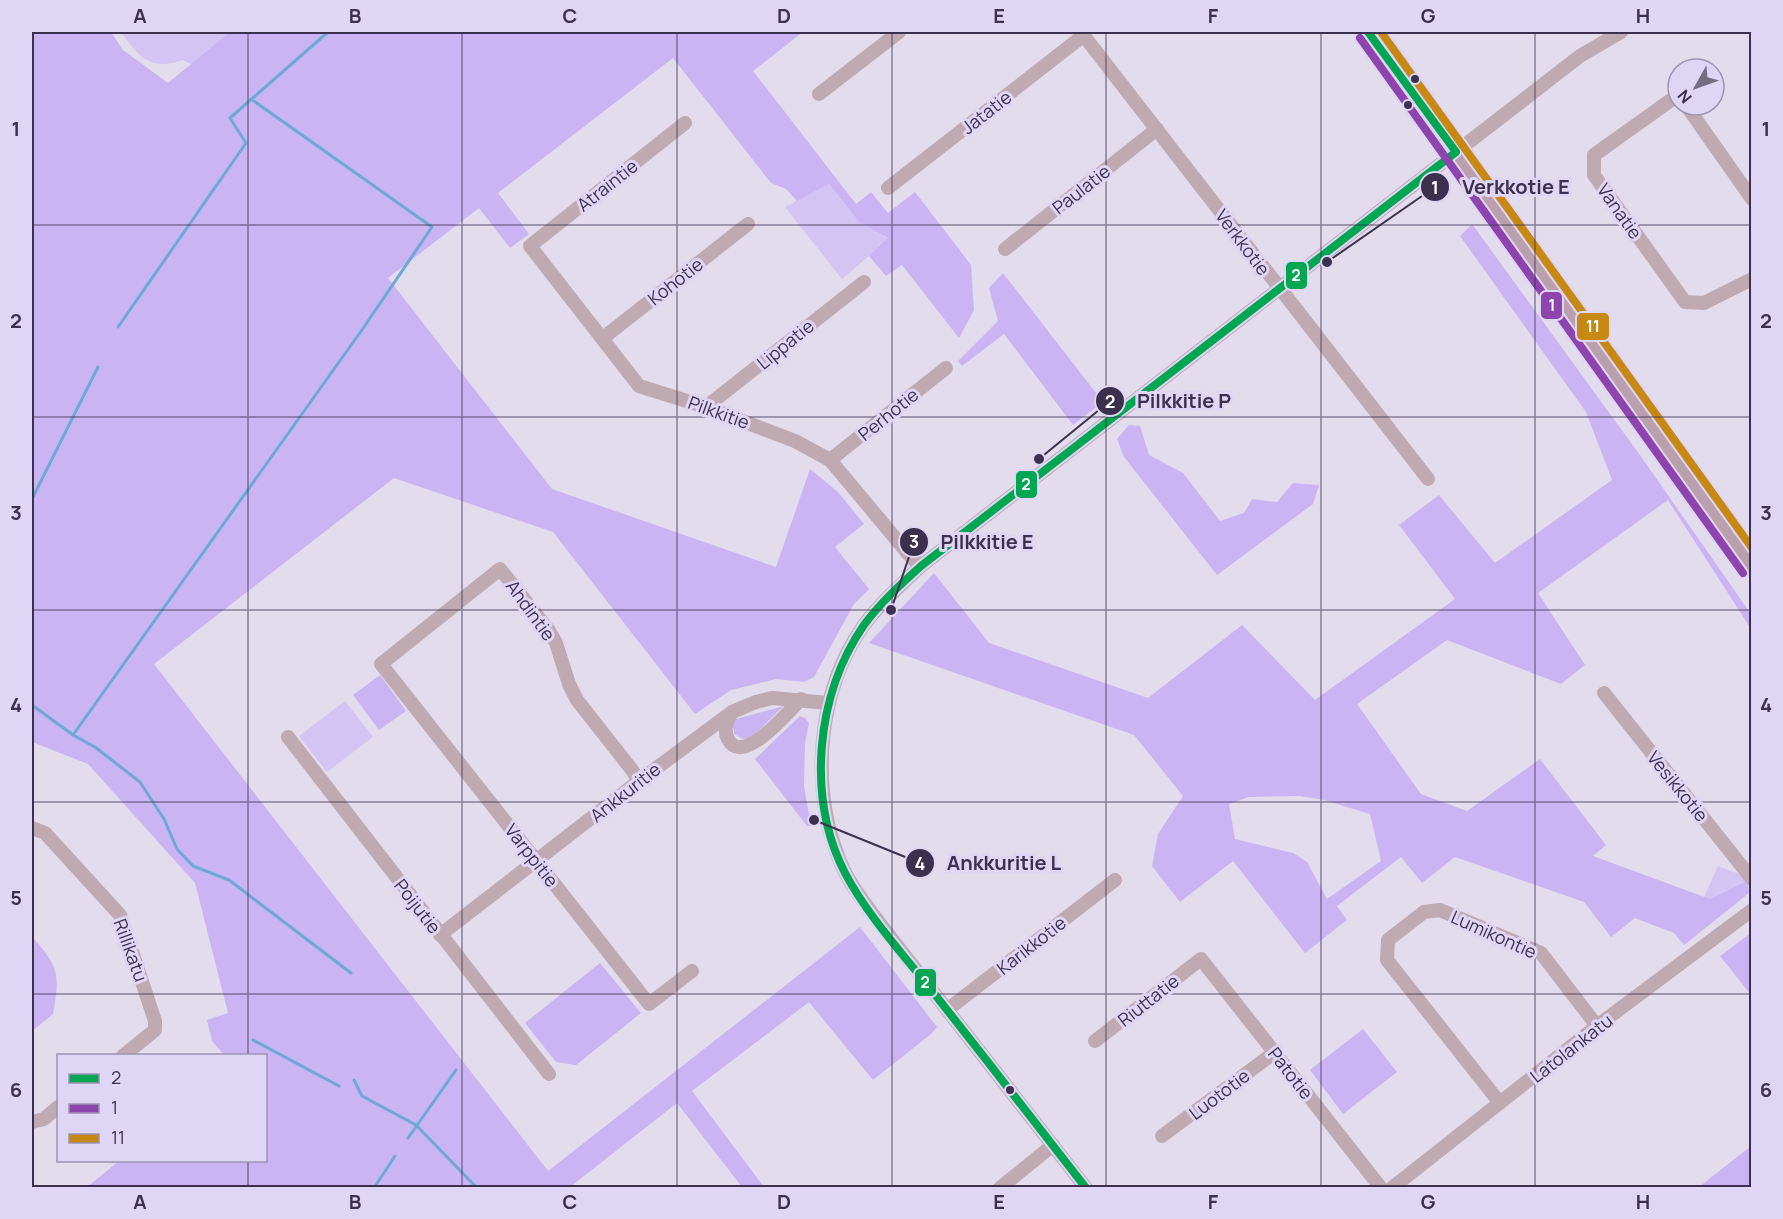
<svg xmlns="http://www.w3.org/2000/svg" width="1783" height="1219" viewBox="0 0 1783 1219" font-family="Manrope,sans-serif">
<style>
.green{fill:#d4c4f3}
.forest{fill:#cbb4f4;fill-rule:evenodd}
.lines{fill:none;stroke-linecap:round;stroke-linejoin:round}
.stream{stroke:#6ca9d4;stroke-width:3}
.minor{stroke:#c0aab2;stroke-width:14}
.major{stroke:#b9a0ac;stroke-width:18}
.bus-1-casing{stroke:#dfd5f4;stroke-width:12}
.bus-2-casing{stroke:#dfd5f4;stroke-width:12}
.bus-3-casing{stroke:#dfd5f4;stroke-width:12}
.bus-1{stroke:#00a651;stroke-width:8}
.bus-2{stroke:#8e44ad;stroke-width:8}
.bus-3{stroke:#c88914;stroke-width:8}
.grid{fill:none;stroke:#3b314e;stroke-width:1.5;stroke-opacity:0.55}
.bus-dot{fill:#3b314e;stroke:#dfd5f4;stroke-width:2}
.labels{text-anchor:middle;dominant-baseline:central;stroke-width:6;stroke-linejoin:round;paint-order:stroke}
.street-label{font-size:18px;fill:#3b314e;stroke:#dfd5f4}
.leader{fill:none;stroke:#3b314e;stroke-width:2}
.callout-dot{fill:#3b314e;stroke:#dfd5f4;stroke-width:2}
.mark-label{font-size:18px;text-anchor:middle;font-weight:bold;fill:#fff}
.callout-label{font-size:20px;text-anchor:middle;font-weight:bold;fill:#3b314e;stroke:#dfd5f4;stroke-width:6;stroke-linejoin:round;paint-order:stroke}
.line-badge{stroke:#dfd5f4;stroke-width:2}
.badge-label{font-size:16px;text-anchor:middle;font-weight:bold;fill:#fff}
.neatline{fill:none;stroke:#3b314e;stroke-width:2}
.grid-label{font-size:20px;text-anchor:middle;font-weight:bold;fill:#3b314e}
</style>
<rect width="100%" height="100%" fill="#e2dced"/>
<g class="green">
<path d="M121 32H238L198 68 183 60C151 72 138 56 121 32Z"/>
<polygon points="829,184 860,223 889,239 842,279 785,207"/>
<polygon points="345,701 373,737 327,772 299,736"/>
<polygon points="1718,866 1742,875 1748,880 1710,899 1704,897"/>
</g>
<g class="forest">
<polygon points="32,32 111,32 123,50 168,83 230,32 803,32 753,71 856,204 871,192 888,213 915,192 971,265 974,310 959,338 902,265 886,276 869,256 888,238 860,223 829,184 797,201 786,189 771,183 673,58 498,193 529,234 510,248 479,208 388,278 552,489 776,567 810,469 838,492 864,524 835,547 869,589 854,604 814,677 804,682 776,679 731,690 695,714 553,532 394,478 154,664 548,1171 860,927 937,1027 931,1034 873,1080 809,1002 692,1091 764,1187 742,1187 677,1103 570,1187 87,1187 119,1161 266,1160 266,1056 224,1055 212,1041 207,1020 228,1013 195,883 88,764 32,742"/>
<path d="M1472 224 1642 458 1751 614V629L1668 500 1538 593 1585 665 1561 684 1447 640 1357 704 1421 794 1467 811 1540 759 1606 845 1593 856 1710 899 1748 880 1749 893 1684 945 1674 933 1635 918 1611 937 1584 902 1455 857 1422 883 1401 857 1337 906 1347 920 1305 953 1233 861 1180 902 1152 866 1158 834 1183 796 1134 735 869 643 934 573 989 643 1148 698 1242 625 1315 700 1455 599 1399 525 1439 495 1495 563 1612 480 1586 412 1460 236ZM1300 796 1324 800 1370 814 1381 861 1327 899 1307 862 1293 853 1235 839 1229 804 1249 797Z"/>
<polygon points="1003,273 1103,402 1073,425 1004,334 962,366 958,361 998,321 989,288"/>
<polygon points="1129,425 1140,426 1149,455 1183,473 1220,521 1244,513 1252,499 1277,502 1293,483 1319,485 1313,504 1217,575 1124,457 1117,439"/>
<polygon points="380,675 406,711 379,730 353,695"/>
<polygon points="784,706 752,737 743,739 734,734 733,726 736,719"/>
<polygon points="800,716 805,718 809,723 805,744 804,786 811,826 807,826 755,759"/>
<polygon points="1751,933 1751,995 1720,956"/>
<path d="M32 937C59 966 60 976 53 1014L32 1031Z"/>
<polygon points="600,963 641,1013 576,1065 556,1062 525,1023"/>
<polygon points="1363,1029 1397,1072 1343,1114 1310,1070"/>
<polygon points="1751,1146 1751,1187 1699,1187"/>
</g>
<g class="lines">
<g class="stream">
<polyline points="118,327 246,143 230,118 328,32"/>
<polyline points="32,499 98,367"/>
<polyline points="32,705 73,735 95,747 140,782 164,819 177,849 193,866 229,880 351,973"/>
<polyline points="73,735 364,327 432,227 251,99"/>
<polyline points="253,1040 339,1086"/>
<polyline points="354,1080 362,1096 416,1125 477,1188"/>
<polyline points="408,1138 456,1070"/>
<polyline points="374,1188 395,1156"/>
</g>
<g class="minor">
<polyline points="1081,32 1428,479"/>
<polyline points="819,94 899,32"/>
<polyline points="1678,98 1671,100 1594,155 1594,175 1685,302 1704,303 1752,279"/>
<polyline points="1686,105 1752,199"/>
<polyline points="685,123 530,246 639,386 706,407 795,441 830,460 911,557 921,566"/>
<polyline points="888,188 1084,35"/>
<polyline points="1005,249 1157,129"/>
<polyline points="603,338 748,224"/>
<polyline points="706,407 864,282"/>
<polyline points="830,460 946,368"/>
<polyline points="1604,693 1752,879"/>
<path d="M732 712C727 721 723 730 728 739 742 768 789 711 801 699"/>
<polyline points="288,737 549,1074"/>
<polyline points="639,781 632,770 577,700 569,684 556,643 548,629 500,569 381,664 649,1004 692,971"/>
<polyline points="32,828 45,833 120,915 155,1021 155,1030 123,1056"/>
<polyline points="440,935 639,781 732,712 756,702 772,698 829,703"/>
<polyline points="947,1010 1115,880"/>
<polyline points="1095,1041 1201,959 1381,1188"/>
<polyline points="1500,1103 1387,960 1388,940 1424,912 1440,910 1541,953 1597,1026"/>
<polyline points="32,1122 44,1119 58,1107"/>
<polyline points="1162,1136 1275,1052"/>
<polyline points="1000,1188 1053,1145"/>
<path d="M1086 1188 881 925C865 903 847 882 838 856 810 783 818 689 864 625 880 603 902 584 921 566L1580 56 1621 32"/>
<polyline points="1392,1188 1597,1026 1752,910"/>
</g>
<polyline class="major" points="1368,32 1470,172 1752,567"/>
<defs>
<path id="bus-1" d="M1086 1188C1037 1125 989 1063 940 1001 909 961 868 917 845 873 806 797 816 694 864 625 880 603 901 584 921 566L1456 152 1368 32"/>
<polyline id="bus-2" points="1360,38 1743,573"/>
<polyline id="bus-3" points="1381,32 1752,548"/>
</defs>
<use href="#bus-1" class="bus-1-casing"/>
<use href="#bus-2" class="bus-2-casing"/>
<use href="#bus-3" class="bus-3-casing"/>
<use href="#bus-1" class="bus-1"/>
<use href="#bus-2" class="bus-2"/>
<use href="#bus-3" class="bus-3"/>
</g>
<path class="grid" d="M248 32V1056M462 32V1188M677 32V1188M892 32V1188M1106 32V1188M1321 32V1188M1535 32V1188M32 225H1752M32 417H1752M32 610H1752M32 802H1752M32 994H1752M248 1160V1188"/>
<g class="bus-dot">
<circle cx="1415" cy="79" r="5"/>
<circle cx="1408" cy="105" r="5"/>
<circle cx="1010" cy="1090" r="5"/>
</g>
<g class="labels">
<g class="street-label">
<text transform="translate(986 112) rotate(-38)">Jatatie</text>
<text transform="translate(607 185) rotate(-38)">Atraintie</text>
<text transform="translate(1081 189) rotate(-38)">Paulatie</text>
<text transform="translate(1620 211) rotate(55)">Vanatie</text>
<text transform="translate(1243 242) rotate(53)">Verkkotie</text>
<text transform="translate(675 281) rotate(-38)">Kohotie</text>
<text transform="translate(785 344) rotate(-39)">Lippatie</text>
<text transform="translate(719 412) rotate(20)">Pilkkitie</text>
<text transform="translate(888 414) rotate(-39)">Perhotie</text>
<text transform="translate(531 610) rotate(54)">Ahdintie</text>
<text transform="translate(1678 786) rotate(51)">Vesikkotie</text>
<text transform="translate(625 792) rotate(-38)">Ankkuritie</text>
<text transform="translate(532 855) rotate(52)">Varppitie</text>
<text transform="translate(418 906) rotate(52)">Poijutie</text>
<text transform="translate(1494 934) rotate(24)">Lumikontie</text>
<text transform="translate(1031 945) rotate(-38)">Karikkotie</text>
<text transform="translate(131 950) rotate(70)">Rillikatu</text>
<text transform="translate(1148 1000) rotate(-38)">Riuttatie</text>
<text transform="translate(1571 1048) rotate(-38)">Latolankatu</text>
<text transform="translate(1291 1073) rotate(52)">Patotie</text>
<text transform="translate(1219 1094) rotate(-37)">Luototie</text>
</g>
</g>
<path class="leader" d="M1327 262L1435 187M1039 459L1110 401M891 610L914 542M814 820L920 863"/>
<g class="callout-dot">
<circle cx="1327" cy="262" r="6"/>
<circle cx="1039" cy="459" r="6"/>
<circle cx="891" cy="610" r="6"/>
<circle cx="814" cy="820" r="6"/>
<circle cx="1435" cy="187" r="15"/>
<circle cx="1110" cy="401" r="15"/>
<circle cx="914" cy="542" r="15"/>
<circle cx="920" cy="863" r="15"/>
</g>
<g class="mark-label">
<text x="1435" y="194">1</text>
<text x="1110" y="408">2</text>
<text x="914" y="548">3</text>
<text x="920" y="870">4</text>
</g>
<g class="callout-label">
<text x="1516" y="194">Verkkotie E</text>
<text x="1184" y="408">Pilkkitie P</text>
<text x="987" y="549">Pilkkitie E</text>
<text x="1004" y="870">Ankkuritie L</text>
</g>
<g class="line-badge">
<rect x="1285" y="261" width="23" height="29" rx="6" fill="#00a651"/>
<rect x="1540" y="291" width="23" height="29" rx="6" fill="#8e44ad"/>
<rect x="1576" y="312" width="34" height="29" rx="6" fill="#c88914"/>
<rect x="1015" y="470" width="23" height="29" rx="6" fill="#00a651"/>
<rect x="914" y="968" width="23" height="29" rx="6" fill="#00a651"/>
</g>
<g class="badge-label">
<text x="1296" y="281">2</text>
<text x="1552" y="311">1</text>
<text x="1593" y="332">11</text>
<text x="1026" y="490">2</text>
<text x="925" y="988">2</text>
</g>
<rect width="1783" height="1219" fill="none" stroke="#dfd5f4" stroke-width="66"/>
<rect x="57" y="1054" width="210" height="108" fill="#dfd5f4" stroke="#9d93b2" stroke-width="1.5"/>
<rect x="69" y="1074" width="30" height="9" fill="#00a651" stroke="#9d93b2" stroke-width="1.5"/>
<text x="111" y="1084" font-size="18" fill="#3b314e">2</text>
<rect x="69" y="1104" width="30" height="9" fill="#8e44ad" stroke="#9d93b2" stroke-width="1.5"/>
<text x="111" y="1114" font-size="18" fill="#3b314e">1</text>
<rect x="69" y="1134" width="30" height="9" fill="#c88914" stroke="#9d93b2" stroke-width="1.5"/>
<text x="111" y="1144" font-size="18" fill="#3b314e">11</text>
<g transform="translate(1696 87) rotate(230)"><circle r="28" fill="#dfd5f4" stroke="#9d93b2" stroke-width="1.5"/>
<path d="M0-4.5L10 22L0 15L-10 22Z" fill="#756d86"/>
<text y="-9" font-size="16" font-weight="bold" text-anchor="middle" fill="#3b314e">N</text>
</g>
<rect x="33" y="33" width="1717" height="1153" class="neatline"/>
<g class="grid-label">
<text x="140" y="23">A</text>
<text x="355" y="23">B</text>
<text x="570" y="23">C</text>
<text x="784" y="23">D</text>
<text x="999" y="23">E</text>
<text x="1213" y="23">F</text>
<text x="1428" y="23">G</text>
<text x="1643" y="23">H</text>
<text x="16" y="136">1</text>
<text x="1766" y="136">1</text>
<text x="16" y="328">2</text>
<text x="1766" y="328">2</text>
<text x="16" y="520">3</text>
<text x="1766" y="520">3</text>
<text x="16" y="712">4</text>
<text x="1766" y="712">4</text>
<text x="16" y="905">5</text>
<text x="1766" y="905">5</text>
<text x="16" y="1097">6</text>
<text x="1766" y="1097">6</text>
<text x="140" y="1209">A</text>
<text x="355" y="1209">B</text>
<text x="570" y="1209">C</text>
<text x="784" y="1209">D</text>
<text x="999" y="1209">E</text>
<text x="1213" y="1209">F</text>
<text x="1428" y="1209">G</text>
<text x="1643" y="1209">H</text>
</g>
</svg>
